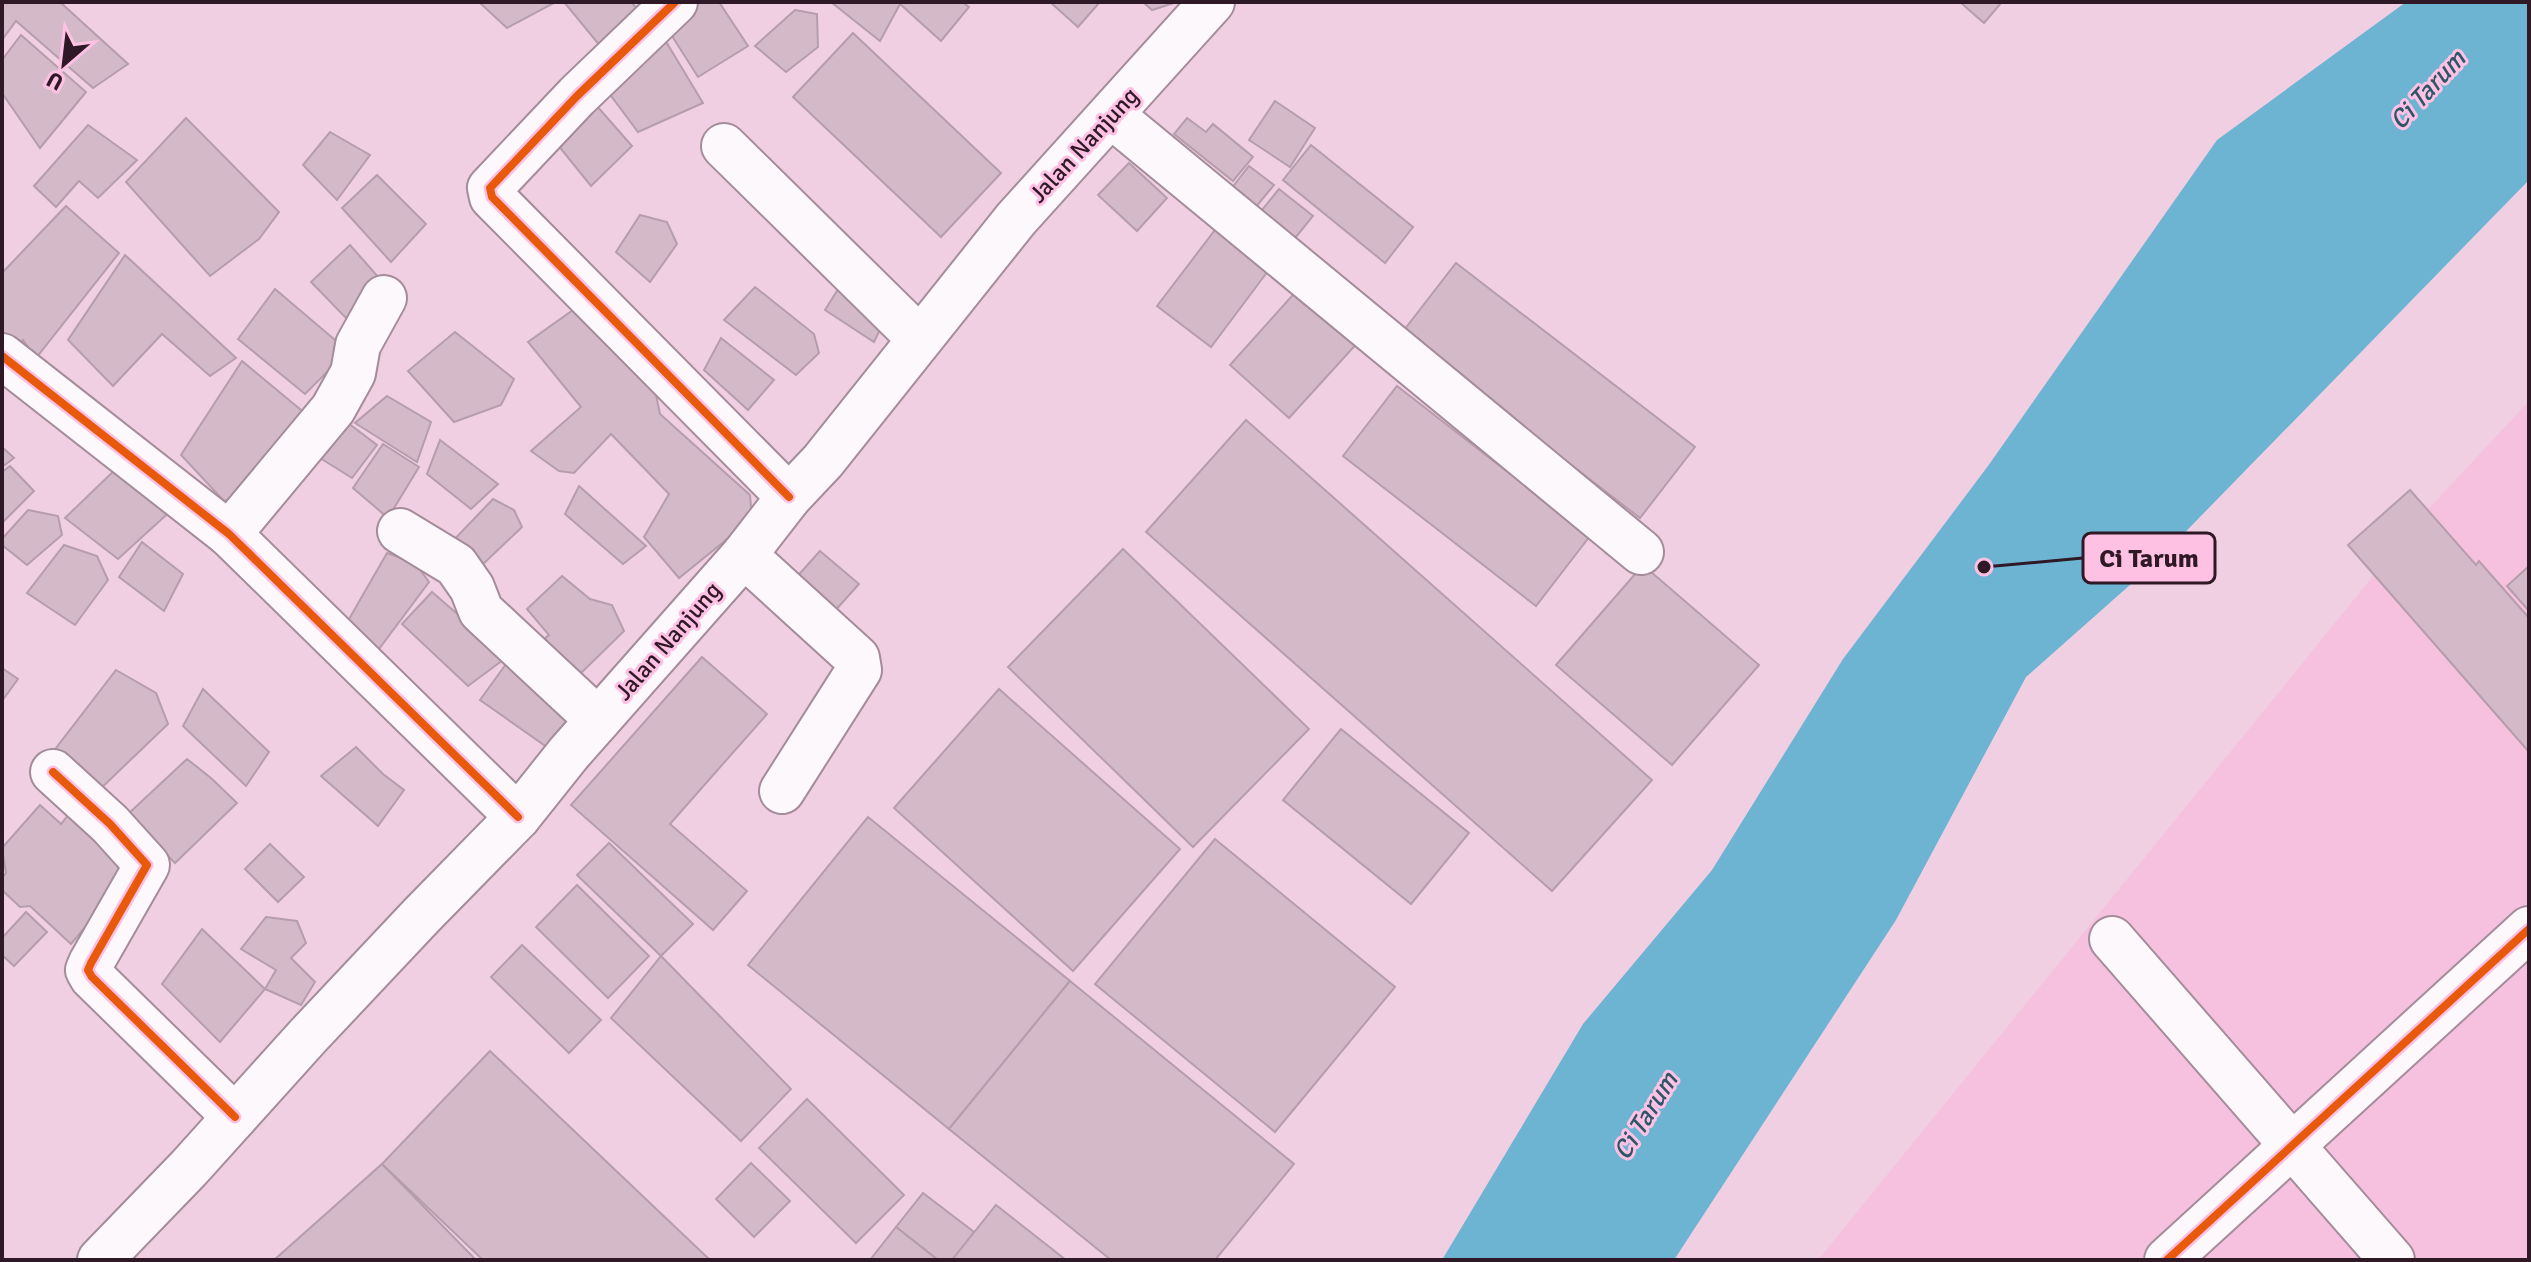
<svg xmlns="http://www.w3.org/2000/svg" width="2531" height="1262" viewBox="0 0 2531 1262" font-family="Signika,sans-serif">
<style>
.built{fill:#f5c1df}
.water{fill:#6db4d3}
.building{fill:#d4bac9;stroke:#b69dac;stroke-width:2}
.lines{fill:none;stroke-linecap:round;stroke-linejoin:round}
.minor-casing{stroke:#a58c9a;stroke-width:48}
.major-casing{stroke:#a58c9a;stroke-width:48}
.minor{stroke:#fdf8fb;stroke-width:44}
.major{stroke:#fdf8fb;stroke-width:44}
.cycleway-casing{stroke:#fec1e4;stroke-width:13}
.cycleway{stroke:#e8590c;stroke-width:8}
.labels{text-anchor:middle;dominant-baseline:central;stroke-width:6;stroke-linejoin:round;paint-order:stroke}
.street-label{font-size:24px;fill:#2f1926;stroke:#fec1e4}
.water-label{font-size:26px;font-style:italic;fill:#2a5868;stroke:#fec1e4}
.leader{fill:none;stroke:#2f1926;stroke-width:3}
.callout-dot{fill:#2f1926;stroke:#fec1e4;stroke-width:3}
.callout{fill:#fec1e4;stroke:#2f1926;stroke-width:3}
.callout-label{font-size:26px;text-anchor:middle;font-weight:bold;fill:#2f1926}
</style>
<rect width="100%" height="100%" fill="#f0cfe2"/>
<polygon class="built" points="2529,401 2529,1260 1818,1260 2421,517"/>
<polygon class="water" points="2406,2 2529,2 2529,180 2157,561 2026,677 1896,920 1674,1260 1442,1260 1583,1024 1712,870 1843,659 1988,466 2217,140"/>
<g class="building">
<polygon points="2,2 60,2 128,64 93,88 16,21 2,40"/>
<polygon points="479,2 554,2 554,3 507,28"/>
<polygon points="564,2 631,2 641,13 601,47"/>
<polygon points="689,2 719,2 748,46 698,77 665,25"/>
<polygon points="831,2 897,2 900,4 880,41"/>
<polygon points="902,2 962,2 969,7 941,41 900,4"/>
<polygon points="1050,2 1097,2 1099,3 1078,27"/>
<polygon points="1143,2 1177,2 1152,10"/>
<polygon points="1960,2 2002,2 1984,23"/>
<polygon points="795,10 817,14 818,47 786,72 755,46"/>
<polygon points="656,25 703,103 638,132 603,85"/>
<polygon points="853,33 1001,173 941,237 793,97"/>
<polygon points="21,35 86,92 40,148 2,93 2,60"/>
<polygon points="589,97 632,146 591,186 553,139"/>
<polygon points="1275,101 1315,128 1290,167 1249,140"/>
<polygon points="186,118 279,212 259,239 210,276 126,182"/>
<polygon points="1187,118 1206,132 1213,124 1253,157 1233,181 1174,134"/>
<polygon points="88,125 137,160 98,198 79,181 56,207 34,186"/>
<polygon points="330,132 370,155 337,200 303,165"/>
<polygon points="1311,145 1413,227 1385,263 1283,180"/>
<polygon points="1129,163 1167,198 1137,231 1098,195"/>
<polygon points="1249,166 1274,185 1255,208 1231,189"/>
<polygon points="377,175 426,224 391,262 342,208"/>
<polygon points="1279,189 1313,216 1287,248 1253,221"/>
<polygon points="66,206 119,253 36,358 23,340 8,356 2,347 2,273"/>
<polygon points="640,215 667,222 677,244 650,282 616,252"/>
<polygon points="1218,226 1271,267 1211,347 1157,306"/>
<polygon points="350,245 380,279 348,320 311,282"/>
<polygon points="125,255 236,358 210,376 162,334 113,386 68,340"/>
<polygon points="1456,263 1695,447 1640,518 1401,334"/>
<polygon points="847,275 887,315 874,342 825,310"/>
<polygon points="755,287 814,334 819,353 796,375 724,320"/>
<polygon points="1300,287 1360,340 1289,418 1230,365"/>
<polygon points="275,289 348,351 305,394 238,339"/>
<polygon points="573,310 599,330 656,395 660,414 750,495 752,519 679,578 644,537 669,494 611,434 574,473 559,471 531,451 581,407 528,342"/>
<polygon points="455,332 514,379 501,405 454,422 408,371"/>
<polygon points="721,338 774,380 748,410 704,370"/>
<polygon points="242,361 307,415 254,490 224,501 181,455"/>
<polygon points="1397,386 1590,536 1536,606 1343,456"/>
<polygon points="387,396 431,422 417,462 355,423"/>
<polygon points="340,417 377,445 352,478 320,458"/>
<polygon points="1246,420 1652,780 1552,891 1146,532"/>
<polygon points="440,440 498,484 471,509 427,474"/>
<polygon points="383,444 419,467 388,518 353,488"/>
<polygon points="2,447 14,458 2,467"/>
<polygon points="122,463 175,507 118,559 65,518"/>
<polygon points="10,466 34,491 2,523 2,472"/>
<polygon points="579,486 646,546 623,564 565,514"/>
<polygon points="2410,490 2476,565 2479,561 2529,618 2529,752 2348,545"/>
<polygon points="493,499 514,510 522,527 477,570 449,545"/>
<polygon points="28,510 58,516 62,535 27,565 2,545 2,539"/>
<polygon points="142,542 183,574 164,611 119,577"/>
<polygon points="64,545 97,556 108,580 75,625 27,593"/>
<polygon points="1123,549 1309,729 1193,847 1008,667"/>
<polygon points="820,551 859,584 824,623 786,589"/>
<polygon points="387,553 415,563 429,582 370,661 341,633"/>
<polygon points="1643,565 1759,665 1672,765 1556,665"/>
<polygon points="2529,566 2529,611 2507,586"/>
<polygon points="562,576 590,599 612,605 624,631 575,679 536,645 549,635 527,609"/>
<polygon points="432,592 507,657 468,686 402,624"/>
<polygon points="702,657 767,714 670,824 747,891 713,930 571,805"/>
<polygon points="509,660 577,719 554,752 480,700"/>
<polygon points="2,668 18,679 2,701"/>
<polygon points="116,670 156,693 168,724 96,793 53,752"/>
<polygon points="203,689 269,752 246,786 183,726"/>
<polygon points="999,689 1180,849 1073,971 894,808"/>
<polygon points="1341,729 1469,833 1411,904 1283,800"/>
<polygon points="356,747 383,774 404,790 378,826 321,776"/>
<polygon points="187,759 211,778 237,803 175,863 127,815"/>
<polygon points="40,805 61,824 73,809 104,836 103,850 131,873 71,944 30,906 20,907 2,890 2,878 6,873 2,848"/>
<polygon points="868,817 1070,981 949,1129 748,965"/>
<polygon points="1215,839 1395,987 1275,1132 1095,984"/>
<polygon points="609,843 693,924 661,956 577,875"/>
<polygon points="270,844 304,877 278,902 245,869"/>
<polygon points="577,885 649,956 608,998 536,927"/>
<polygon points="26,912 47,932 14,966 2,955 2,938"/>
<polygon points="266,917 297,921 306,943 291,958 315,982 301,1005 265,989 276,970 241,949"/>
<polygon points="202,929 265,989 220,1042 162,984"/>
<polygon points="522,945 601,1020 569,1053 491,977"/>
<polygon points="661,956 791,1089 741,1141 611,1018"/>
<polygon points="1070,981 1294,1164 1215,1260 1111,1260 949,1129"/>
<polygon points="490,1051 710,1260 483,1260 382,1164"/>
<polygon points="807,1099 904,1195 856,1243 759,1148"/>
<polygon points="751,1163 790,1201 754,1237 716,1199"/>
<polygon points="382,1164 476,1260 274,1260"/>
<polygon points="923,1193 974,1232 953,1260 938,1260 896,1227"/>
<polygon points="996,1205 1066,1260 952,1260"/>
<polygon points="896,1227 938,1260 870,1260"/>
</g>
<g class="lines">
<defs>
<g id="minor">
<polyline points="675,2 577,96 490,188 492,197 789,497"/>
<polyline points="1111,115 1641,552"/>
<polyline points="724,146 919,338"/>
<polyline points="2,356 229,534 518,817"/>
<polyline points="400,531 456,565 472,588 481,611 598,720"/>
<polyline points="229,534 333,409 353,373 358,345 384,298"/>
<polyline points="744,555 857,658 859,670 782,791"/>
<polyline points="53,772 110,824 147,865 91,963 88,970 92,977 235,1117"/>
<polyline points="2112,939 2392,1260"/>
<polyline points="2167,1260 2529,929"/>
</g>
<polyline id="major" points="100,1260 189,1168 308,1036 421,916 518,817 569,753 744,555 789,497 823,461 1016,219 1212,2"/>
</defs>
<use href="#minor" class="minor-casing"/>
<use href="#major" class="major-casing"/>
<use href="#minor" class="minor"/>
<use href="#major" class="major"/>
<defs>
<g id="cycleway">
<polyline points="675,2 577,96 490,188 492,197 789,497"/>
<polyline points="2,356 229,534 518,817"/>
<polyline points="53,772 110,824 147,865 91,963 88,970 92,977 235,1117"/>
<polyline points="2167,1260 2529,929"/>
</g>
</defs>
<use href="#cycleway" class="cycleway-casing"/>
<use href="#cycleway" class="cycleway"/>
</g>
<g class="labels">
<g class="street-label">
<text transform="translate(1084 145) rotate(-47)">Jalan Nanjung</text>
<text transform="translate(668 641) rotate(-49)">Jalan Nanjung</text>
</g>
<g class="water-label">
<text transform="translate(2428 90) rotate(-47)">Ci Tarum</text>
<text transform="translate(1646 1116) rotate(-58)">Ci Tarum</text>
</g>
</g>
<path class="leader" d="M1984 567L2083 558"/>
<circle class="callout-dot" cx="1984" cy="567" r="8"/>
<rect class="callout" x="2083" y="533" width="132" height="50" rx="8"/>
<g class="callout-label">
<text x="2149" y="567">Ci Tarum</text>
</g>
<rect width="2531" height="1262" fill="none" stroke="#2f1926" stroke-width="8"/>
<g transform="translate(64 64) rotate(208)" stroke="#fec1e4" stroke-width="6" paint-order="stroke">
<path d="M0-6L14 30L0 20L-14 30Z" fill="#2f1926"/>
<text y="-12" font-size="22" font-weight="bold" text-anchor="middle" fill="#2f1926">U</text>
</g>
</svg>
